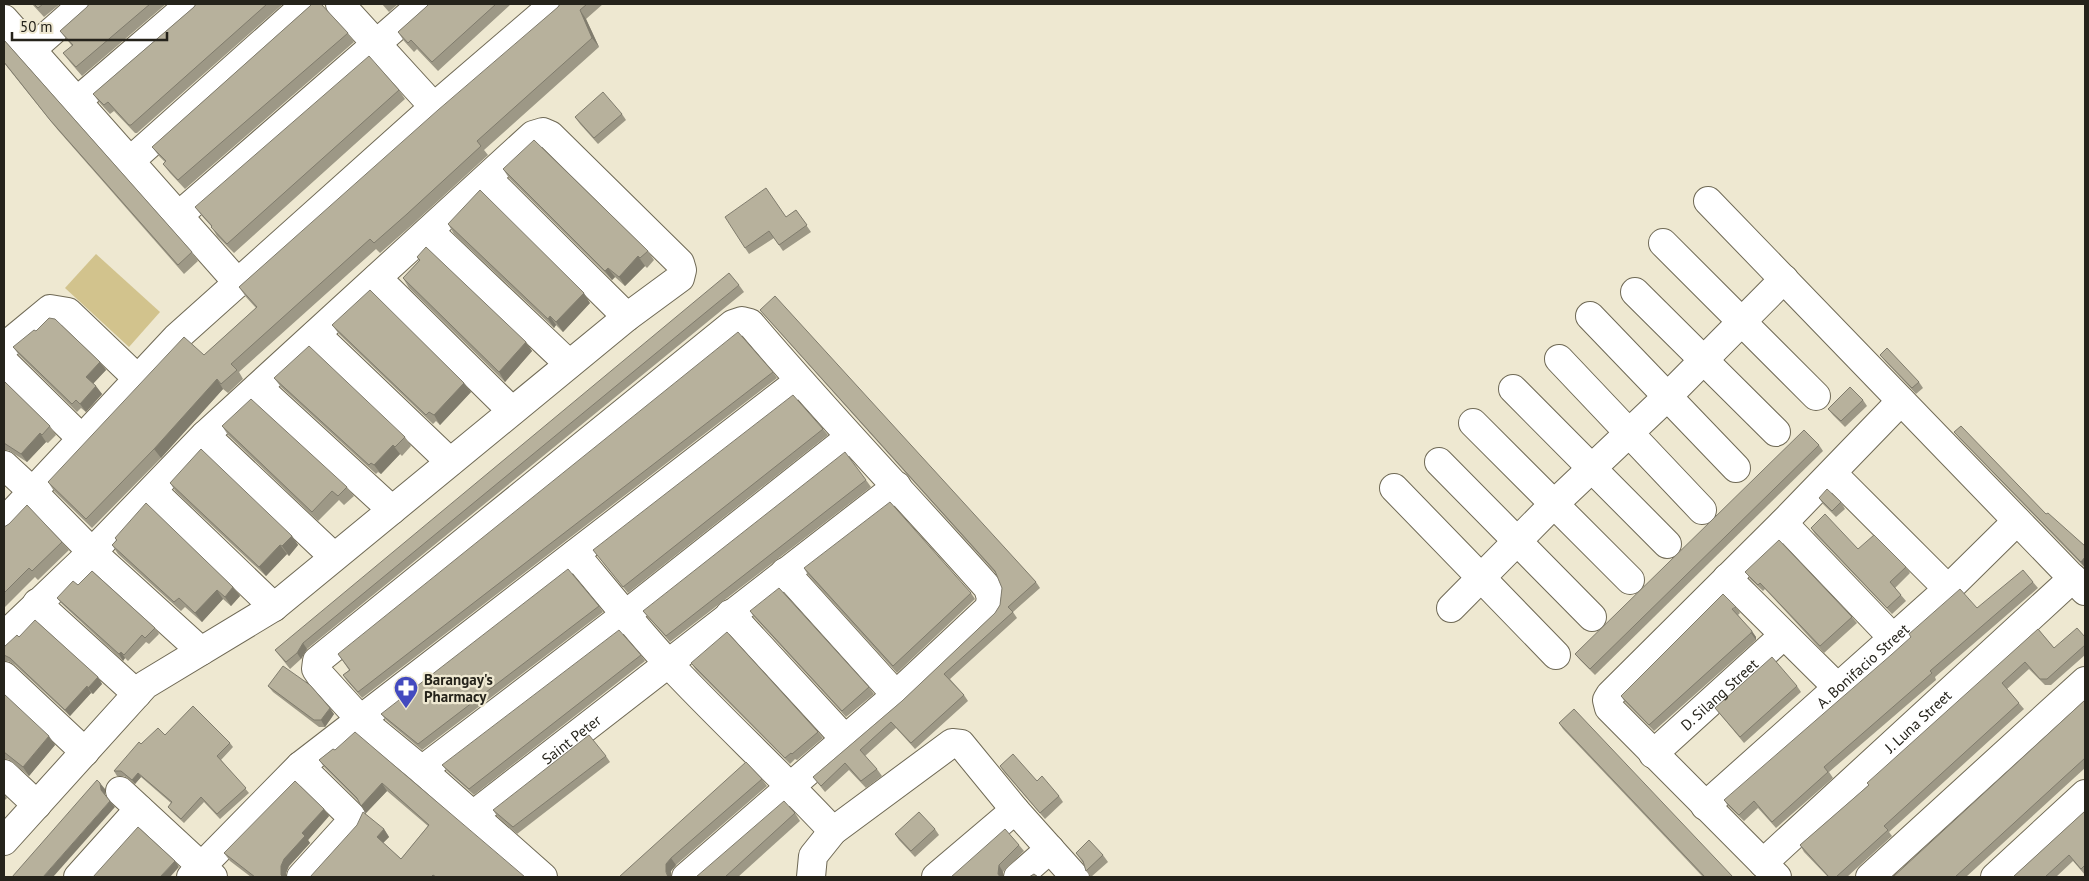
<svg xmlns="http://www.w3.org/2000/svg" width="2089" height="881" viewBox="0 0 2089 881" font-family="'PT Sans',sans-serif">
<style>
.green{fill:#d2c38d}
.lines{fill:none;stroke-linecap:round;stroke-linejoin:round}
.minor-casing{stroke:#6f6955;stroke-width:30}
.minor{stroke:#fff;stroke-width:28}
.wall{fill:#9d9886}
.shaded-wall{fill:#807c6d}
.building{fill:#b7b19c;stroke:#807c6d}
.labels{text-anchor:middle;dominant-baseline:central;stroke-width:4.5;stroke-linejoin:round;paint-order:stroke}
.street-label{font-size:15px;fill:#25231b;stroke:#eee8d1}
.poi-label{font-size:15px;font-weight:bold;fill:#25231b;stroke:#eee8d1;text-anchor:start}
</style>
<rect width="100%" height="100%" fill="#eee8d1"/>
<polygon class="green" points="96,254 160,312 129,347 65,288"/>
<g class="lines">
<defs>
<g id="minor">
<polyline points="340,4 434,107"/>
<polyline points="4,19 238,283"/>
<polyline points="31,50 83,4"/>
<polyline points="77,101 190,4"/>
<polyline points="130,161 306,4"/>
<polyline points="487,178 627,317"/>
<polyline points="1708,201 2085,591"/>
<polyline points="178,216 422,4"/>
<polyline points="429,231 569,364"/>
<polyline points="1663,243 1816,396"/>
<polyline points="377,278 512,411"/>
<polyline points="1635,292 1776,432"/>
<polyline points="1590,316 1736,468"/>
<polyline points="316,334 450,462"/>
<polyline points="4,347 50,309 68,312 138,379"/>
<polyline points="1559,359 1702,510"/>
<polyline points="4,362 82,439"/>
<polyline points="258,387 392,510"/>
<polyline points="1513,389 1667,544"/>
<polyline points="1473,423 1630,580"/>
<polyline points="205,435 334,557"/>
<polyline points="1439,462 1592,617"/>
<polyline points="4,465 33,492 92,552 201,651"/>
<polyline points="1833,474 1948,589"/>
<polyline points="1394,488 1556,655"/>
<polyline points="153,491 274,607"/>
<polyline points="4,522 176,338 434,107 554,4"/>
<polyline points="1783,523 1893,638"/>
<path d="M575 554C605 590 634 626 666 661 720 719 779 773 833 831"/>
<polyline points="785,572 896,695"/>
<polyline points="1727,578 1838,688"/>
<polyline points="37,603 137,694"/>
<polyline points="1451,608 1553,505 1668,396 1784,279"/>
<polyline points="730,614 845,739"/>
<polyline points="4,636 92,552 205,435 533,135 543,132 550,135 680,263 682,270 680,278 627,317 274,607 145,685 4,841"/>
<polyline points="4,676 85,752"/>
<path id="s1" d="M1653 754 1784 635"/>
<polyline points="300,766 351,816 351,822 301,877"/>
<polyline points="422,770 625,615 850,437"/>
<polyline points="4,774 37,805"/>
<polyline points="120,791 213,877"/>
<path id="s2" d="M1705 806 1948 589 2017 521"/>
<path id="s3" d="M473 815 897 486"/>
<path id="s4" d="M1763 863 2073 578"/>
<polyline points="78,877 139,809"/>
<polyline points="191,877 300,766 799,381"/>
<path d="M543 877 422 770 360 719 320 675 316 669 317 661 733 324 742 321 750 323C827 414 909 499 988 588L991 598 989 608 896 695 686 877"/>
<polyline points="811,877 813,856 833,831 952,743 961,744 1015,810 1075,877"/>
<polyline points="936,877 1015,810"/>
<polyline points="1018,877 1050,849"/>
<polyline points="1777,877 1609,708 1607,700 1610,695 1783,523 1901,401"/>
<polyline points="1870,877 2085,681"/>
<polyline points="1995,877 2085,794"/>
</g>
</defs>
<use href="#minor" class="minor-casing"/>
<use href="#minor" class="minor"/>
</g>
<g class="wall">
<polygon points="32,4 60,4 44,17"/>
<polygon points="89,4 166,4 82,76 70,62 63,53 72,46 60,31 87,7"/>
<polygon points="196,4 283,4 137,133 135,133 114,111 110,114 99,102 93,94 194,7"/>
<polygon points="312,4 322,4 325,9 348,33 354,42 185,189 170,173 163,164 165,162 159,156 152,147 310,6"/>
<polygon points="382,4 398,4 389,12"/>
<polygon points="429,4 511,4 438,71 417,49 414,52 404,41 398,32 426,7"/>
<polygon points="560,4 603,4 586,19 599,47 484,150 488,155 413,224 380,253 376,249 239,372 243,379 228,393 223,389 161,458 92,528 54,491 48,482 204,355 256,308 246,297 239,287 558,7"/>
<polygon points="4,40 192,252 198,261 184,274 57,129 4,63"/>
<polygon points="399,90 405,99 234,253 217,236 211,226 202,216 195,207"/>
<polygon points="622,114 626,120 598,144 580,124 575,117"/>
<polygon points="503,169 648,251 654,260 647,268 645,266 625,286 615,277 612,280 509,178"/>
<polygon points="796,210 811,232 783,251 774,238 749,254 745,248"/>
<polygon points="448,224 590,303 563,332 556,325 554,328 454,234"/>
<polygon points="417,257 526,342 532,351 505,382 409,288 403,278 419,261"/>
<polygon points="739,285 744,292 307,649 301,659 290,669 275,650"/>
<polygon points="760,310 1036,582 1040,588 1013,612 1017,618 950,679 964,695 968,701 915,749 896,728 865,756 877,769 882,776 866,788 849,770 825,792 813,777 902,701 995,613 1000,605 1002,588 996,574 765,316"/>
<polygon points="332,325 464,383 471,392 440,425 436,421 433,424 339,334"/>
<polygon points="36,331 100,362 106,370 93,383 102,394 86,412 81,408 77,412 19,355 13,347"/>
<polygon points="1880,355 1919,382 1923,388 1916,394 1885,361"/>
<polygon points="773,372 777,378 362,698 347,681 343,675 349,670 338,654"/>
<polygon points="274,378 405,437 411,446 402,456 400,454 381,474 378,472 376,474 281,387"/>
<polygon points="4,381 50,426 56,435 48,443 46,442 27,462 8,450 4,450"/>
<polygon points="1863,400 1867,406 1845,427 1833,415 1828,409"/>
<polygon points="222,426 347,487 354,496 344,505 339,500 318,521 228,435"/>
<polygon points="823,429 828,435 628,593 593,550"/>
<polygon points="1954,432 2046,514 2085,546 2085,568 1959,438"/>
<polygon points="1819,445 1823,451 1595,675 1580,660 1575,654"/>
<polygon points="866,480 871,487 670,642 648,617 643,611"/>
<polygon points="170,483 292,536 298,545 289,556 287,554 266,576 176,492"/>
<polygon points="1819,498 1841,502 1845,509 1836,517 1823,504"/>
<polygon points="4,527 62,542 69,550 38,580 35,577 4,608"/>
<polygon points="1811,528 1858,549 1906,567 1910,573 1895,588 1906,601 1892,614 1815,534"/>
<polygon points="115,538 233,587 240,596 231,606 223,599 202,622 185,607 181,611 118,554 112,545 116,540"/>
<polygon points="804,568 971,593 975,599 897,673 808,575"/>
<polygon points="1746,572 1852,617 1857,623 1824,653 1765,589 1763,591 1750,579"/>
<polygon points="2033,582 2038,588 1935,677 1936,680 1829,772 1833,778 1776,828 1758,808 1744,821 1728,806 1724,800 1977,608"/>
<polygon points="78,585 155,628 159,634 149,644 146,642 128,661 125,658 123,661 62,604 57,598"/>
<polygon points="599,606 603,612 422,750 386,720 381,714"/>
<polygon points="1736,607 1740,613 1738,615 1756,637 1756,640 1654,731 1625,702 1621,696"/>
<polygon points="750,611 869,687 874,694 846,717 754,617"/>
<polygon points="2038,629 2054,648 2085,637 2085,655 2051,685 2045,685 2029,669 2007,689 2024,709 1889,832 1892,836 1847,877 1828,877 1804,852 1800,845 1869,785"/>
<polygon points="19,637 98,677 102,684 93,694 91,693 70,716 15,665 8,661 4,661 4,647"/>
<polygon points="641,655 645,661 474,795 447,771 442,765"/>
<polygon points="691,663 818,732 823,738 797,760 795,759 790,764 696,670"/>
<polygon points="268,686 334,714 325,727 319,727 273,692"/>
<polygon points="1797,686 1801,692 1744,743 1715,708"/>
<polygon points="4,694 55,745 29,776 8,759 4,759"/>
<polygon points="2085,700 2085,768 1966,877 1893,877"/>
<polygon points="1559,723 1733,877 1703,877 1563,729"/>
<polygon points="165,735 230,743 233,747 221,760 249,793 220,819 204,802 184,823 171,811 168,807 171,803 141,777 135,784 124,776 117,776 114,771 141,744"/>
<polygon points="333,749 525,877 310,877 384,829 389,837 383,843 401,859 428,826 387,791 366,813 359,802 324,767 319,760"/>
<polygon points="606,756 610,762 517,834 497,816 493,810"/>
<polygon points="1000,766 1037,781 1059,796 1063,802 1045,819 1004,772"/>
<polygon points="762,779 767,786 676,865 671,871 619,877"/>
<polygon points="4,794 7,798 4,801"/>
<polygon points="324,809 329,816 308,840 310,843 289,866 286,873 286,877 251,877 230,861 224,853"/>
<polygon points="2085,811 2085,875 2073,861 2056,877 2013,877"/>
<polygon points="795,813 800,821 738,877 696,877"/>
<polygon points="935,829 939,835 915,857 899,840 895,834"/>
<polygon points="1019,845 1024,851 1003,872 951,877"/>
<polygon points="1076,853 1103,855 1108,862 1091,877 1086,871 1083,863"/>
</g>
<g class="shaded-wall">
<polygon points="580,10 586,19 599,47 592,38"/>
<polygon points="638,256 645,266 625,286 619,277"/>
<polygon points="608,268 615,277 612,280 605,271"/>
<polygon points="584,293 590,303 563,332 556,322"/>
<polygon points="550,316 556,325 554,328 548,319"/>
<polygon points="526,342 532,351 505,382 499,372"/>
<polygon points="100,362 106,370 92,385 86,377"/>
<polygon points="217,379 223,389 161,458 154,449"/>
<polygon points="464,383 471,392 440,425 434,415"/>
<polygon points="96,386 102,394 86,412 80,404"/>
<polygon points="40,433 46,442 27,462 21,454"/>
<polygon points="393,445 400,454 381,474 374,465"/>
<polygon points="292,536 298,545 289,556 282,546"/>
<polygon points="280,545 287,554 266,576 259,567"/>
<polygon points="2085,557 2085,568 2081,562"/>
<polygon points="233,587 240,596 231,606 225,597"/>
<polygon points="217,590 223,599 202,622 195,613"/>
<polygon points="1752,631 1756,637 1756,640 1751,633"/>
<polygon points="303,643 307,649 301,659 297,653"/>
<polygon points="121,652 125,658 123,661 119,654"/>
<polygon points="98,677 102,684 93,694 88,688"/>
<polygon points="87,686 91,693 70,716 65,710"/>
<polygon points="330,708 334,714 325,727 321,720"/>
<polygon points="49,736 55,745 29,776 23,767"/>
<polygon points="138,773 141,777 135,784 132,780"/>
<polygon points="100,783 105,789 105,796 101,790"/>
<polygon points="382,783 387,791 366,813 361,806"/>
<polygon points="110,801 115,807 53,877 43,877"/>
<polygon points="324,809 329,816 308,840 310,843 289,866 286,873 286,877 283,877 281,875 281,866 284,859 302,833"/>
<polygon points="384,829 389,837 382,844 377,837"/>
<polygon points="671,858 676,865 671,871 671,877 668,877 666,872 666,864"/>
<polygon points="175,861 179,867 170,877 160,877"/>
<polygon points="999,865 1003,872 1003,877 1000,877 998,874"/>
</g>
<g class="building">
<polygon points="34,4 43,4 38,8"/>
<polygon points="89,4 150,4 76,67 63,53 73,45 60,31 87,7"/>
<polygon points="196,4 267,4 131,125 129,125 108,102 104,105 93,94 194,7"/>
<polygon points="312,4 321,4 348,33 178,180 163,164 166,161 152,147 310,6"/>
<polygon points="429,4 496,4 432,62 411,40 408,43 398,32 426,7"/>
<polygon points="560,4 587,4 580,10 592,38 477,141 481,146 407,214 374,243 370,239 231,364 237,370 221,384 217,379 154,449 86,519 48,482 184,337 204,355 257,307 239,287 438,110 558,7"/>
<polygon points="4,40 192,252 178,265 50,120 4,62"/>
<polygon points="369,56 399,90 227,244 211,227 212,226 195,207"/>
<polygon points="603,92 622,114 594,138 575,117"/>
<polygon points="534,140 648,251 640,258 638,256 619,277 608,268 605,271 503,169"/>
<polygon points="766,188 786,217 796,210 807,225 779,245 769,231 745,248 725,217"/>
<polygon points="480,190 584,293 556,322 550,316 548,319 448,224"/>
<polygon points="426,247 526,342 499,372 403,278 420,260 417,257"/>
<polygon points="729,273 739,285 303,643 297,653 286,662 275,650"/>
<polygon points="370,290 464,383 434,415 429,412 426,415 332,325"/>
<polygon points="775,296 1036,582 1008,607 1013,612 944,674 964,695 911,743 891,722 860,750 877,769 861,781 845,763 821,786 813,777 902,701 995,613 1000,605 1002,588 995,571 760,310"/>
<polygon points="49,318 55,319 100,362 86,377 96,386 80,404 76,400 72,404 13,347 34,330 36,331"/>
<polygon points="738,332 773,372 358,692 343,675 350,670 338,654"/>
<polygon points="309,346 405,437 395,447 393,445 374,465 371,463 369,465 274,378"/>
<polygon points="1887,348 1919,382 1912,388 1880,355"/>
<polygon points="4,381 50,426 42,435 40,433 21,454 4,443"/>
<polygon points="1850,387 1863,400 1841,421 1828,409"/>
<polygon points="793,395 823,429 623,587 593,550"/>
<polygon points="251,399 347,487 338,496 332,491 312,512 222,426"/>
<polygon points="1961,426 2046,514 2048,513 2085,546 2085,557 2081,562 1954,432"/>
<polygon points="1804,430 1819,445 1590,669 1575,654"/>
<polygon points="201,449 292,536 282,546 280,545 259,567 170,483"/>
<polygon points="845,452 866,480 666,636 643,611"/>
<polygon points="1827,489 1841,502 1832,511 1819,498"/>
<polygon points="890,502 971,593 893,666 804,568"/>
<polygon points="146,503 233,587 225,597 217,590 195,613 179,598 174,602 112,545 117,540 115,538"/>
<polygon points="27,505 62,542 32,571 29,568 4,593 4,527 9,524"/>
<polygon points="1825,514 1858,549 1874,535 1906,567 1890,582 1901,595 1887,608 1811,528"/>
<polygon points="1779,540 1852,617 1820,646 1760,583 1758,585 1745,572"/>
<polygon points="568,569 599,606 418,744 381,714"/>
<polygon points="2023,570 2033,582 1930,671 1932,673 1824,767 1828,772 1772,822 1754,801 1739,815 1724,800 1891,655 1911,637 1909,634 1960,589 1977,608"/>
<polygon points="92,571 155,628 145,638 142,635 124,655 121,652 119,654 57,598 73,581 78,585"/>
<polygon points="779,588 869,687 842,711 750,611"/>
<polygon points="1723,594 1736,607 1732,609 1752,631 1751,633 1649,725 1621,696"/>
<polygon points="35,620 98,677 88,688 87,686 65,710 10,658 4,655 4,647 17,635 19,637"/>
<polygon points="2077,628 2085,637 2085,645 2047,679 2040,679 2025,662 2002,683 2019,703 1884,826 1888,830 1836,877 1829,877 1800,845 1869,785 1867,783 2038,629 2054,648"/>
<polygon points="619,630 641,655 469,789 442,765"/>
<polygon points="727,632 818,732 792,754 791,753 785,758 691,663"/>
<polygon points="1772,657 1797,686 1740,737 1715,708"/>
<polygon points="283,666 310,685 330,708 321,720 314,720 268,686"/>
<polygon points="4,694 49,736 23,767 4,752"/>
<polygon points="2085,700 2085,758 1955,877 1893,877"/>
<polygon points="193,706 230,743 217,756 246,788 217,814 201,797 181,819 168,807 172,802 138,773 132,780 121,771 114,771 139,742 141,744 158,728 165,735"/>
<polygon points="1574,709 1733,877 1705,877 1559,723"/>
<polygon points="355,732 525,877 436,877 433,875 431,877 310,877 357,825 363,812 384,829 377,837 401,859 429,825 382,783 361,806 357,798 319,760 333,749 335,750"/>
<polygon points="589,735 606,756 513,827 493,810"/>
<polygon points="1013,754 1037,781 1042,776 1059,796 1040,813 1000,766"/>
<polygon points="746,762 762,779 671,858 666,864 666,872 668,877 619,877"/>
<polygon points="97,780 100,783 101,790 110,801 43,877 12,877"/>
<polygon points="295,781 324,809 302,833 305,836 284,859 281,866 281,875 283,877 255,877 224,853"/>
<polygon points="784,801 795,813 725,877 696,877"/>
<polygon points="2085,811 2085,865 2081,869 2069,855 2045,877 2013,877"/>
<polygon points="919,812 935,829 911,851 895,834"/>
<polygon points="138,827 175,861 160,877 93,877"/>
<polygon points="1005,829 1019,845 999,865 998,874 1000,877 951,877"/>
<polygon points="1089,840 1103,855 1086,871 1083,861 1076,853"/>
<polygon points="1034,874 1038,877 1029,877"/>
</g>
<defs>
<symbol id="pharmacy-pin" viewBox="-11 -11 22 30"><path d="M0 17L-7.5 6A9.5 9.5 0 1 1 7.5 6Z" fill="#434abf" stroke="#eee8d1"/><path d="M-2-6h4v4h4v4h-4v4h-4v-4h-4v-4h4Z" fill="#fff"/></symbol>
</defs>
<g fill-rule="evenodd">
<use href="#pharmacy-pin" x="392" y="674" width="28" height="38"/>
</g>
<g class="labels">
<g class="street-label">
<text stroke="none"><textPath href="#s2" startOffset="211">A. Bonifacio Street</textPath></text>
<text stroke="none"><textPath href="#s1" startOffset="89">D. Silang Street</textPath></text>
<text stroke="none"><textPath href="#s4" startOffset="210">J. Luna Street</textPath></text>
<text stroke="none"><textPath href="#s3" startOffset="124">Saint Peter</textPath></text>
</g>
<g class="poi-label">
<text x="424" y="679">Barangay's<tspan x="424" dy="17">Pharmacy</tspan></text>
</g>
</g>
<rect width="2089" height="881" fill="none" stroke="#25231b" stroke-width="10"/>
<path d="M12 32v8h155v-8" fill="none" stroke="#25231b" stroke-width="2.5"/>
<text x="20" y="32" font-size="15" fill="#25231b" stroke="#eee8d1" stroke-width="4" paint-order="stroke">50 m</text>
</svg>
